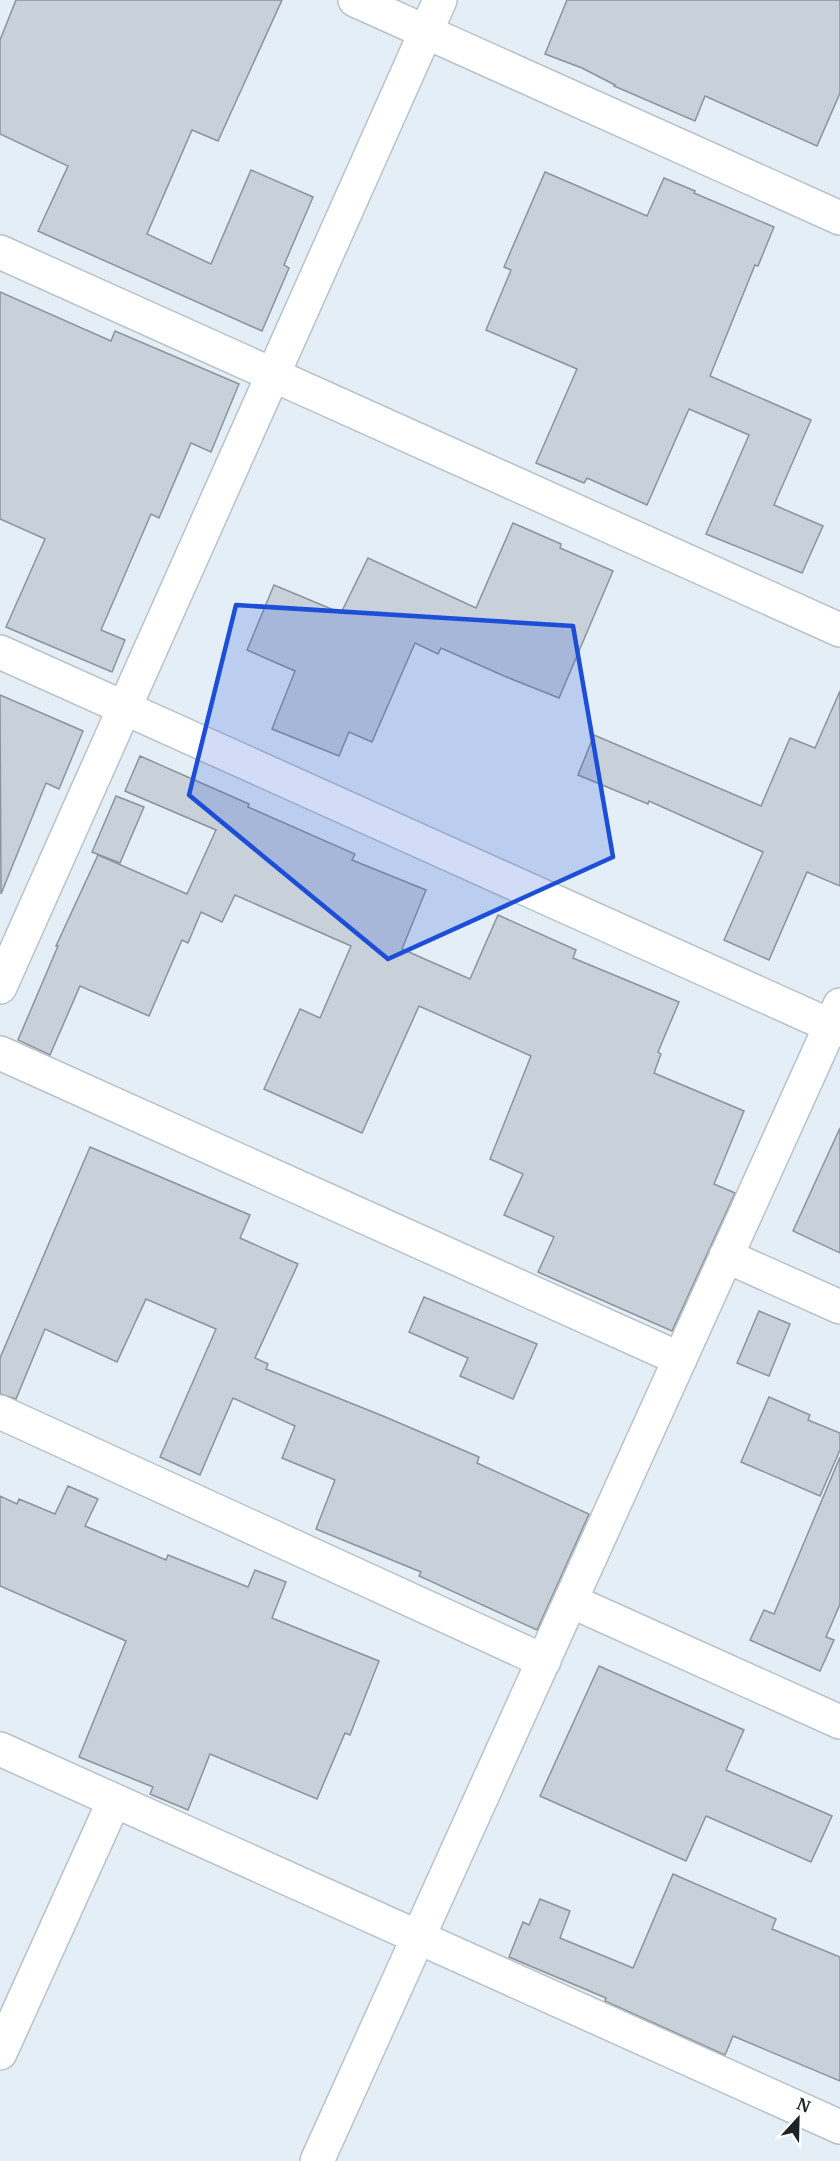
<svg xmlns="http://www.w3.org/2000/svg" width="840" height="2161" viewBox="0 0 840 2161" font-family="Merriweather,serif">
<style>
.building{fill:#c8d1da;stroke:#8b949c;stroke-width:1.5}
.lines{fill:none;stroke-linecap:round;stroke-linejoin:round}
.minor-casing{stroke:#b9c2ca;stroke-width:36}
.minor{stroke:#fff;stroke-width:33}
.marked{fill:#1d4ed8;fill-opacity:0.2;stroke:#1d4ed8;stroke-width:4.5;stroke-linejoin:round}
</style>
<rect width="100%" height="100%" fill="#e4eef6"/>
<g class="building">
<polygon points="16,0 282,0 218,141 192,130 147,234 211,264 251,170 313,197 284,265 289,268 262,331 38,231 68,166 0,134 0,40"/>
<polygon points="567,0 840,0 840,93 817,146 705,96 695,121 614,86 615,85 582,68 545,54"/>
<polygon points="545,172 647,216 664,178 695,191 694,193 774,227 758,266 755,265 710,376 811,420 774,505 823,526 802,573 706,534 749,435 689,409 647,505 587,478 584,483 536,463 577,369 486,330 511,270 504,267"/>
<polygon points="0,292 111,341 115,331 239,384 211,452 191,443 159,518 151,514 101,630 125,640 112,672 6,627 45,539 0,519"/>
<polygon points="513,523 561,544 560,548 613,571 559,698 504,676 441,648 438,654 415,643 372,742 349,732 339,756 272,729 295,671 247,650 274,585 341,613 368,558 476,608"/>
<polygon points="840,691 840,886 807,872 769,960 724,940 763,852 649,801 648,804 578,775 594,735 761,806 790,738 815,748"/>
<polygon points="0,695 83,731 59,789 46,783 1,894"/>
<polygon points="140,756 249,804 248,807 355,854 352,860 426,890 402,949 470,979 498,915 576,950 573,958 679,1002 658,1052 661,1054 654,1073 744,1111 714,1184 735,1193 672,1331 538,1272 554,1237 504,1215 523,1174 490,1159 531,1056 419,1006 362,1133 264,1089 300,1009 320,1018 351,946 235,895 222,922 201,912 188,943 182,940 149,1016 80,986 50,1055 18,1040 58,946 56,946 98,855 187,894 216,830 125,791"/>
<polygon points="116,796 144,807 120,863 92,852"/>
<polygon points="840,1128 840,1253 793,1231"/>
<polygon points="90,1147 250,1215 240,1238 298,1264 255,1358 268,1364 266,1369 383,1416 479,1457 477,1463 589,1514 537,1630 419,1576 421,1572 316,1529 335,1480 282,1458 295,1426 233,1398 200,1475 160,1457 216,1329 146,1299 117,1362 45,1329 16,1399 0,1394 0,1358"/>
<polygon points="424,1297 537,1344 513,1399 460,1376 468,1358 409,1332"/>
<polygon points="759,1311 790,1324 769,1376 737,1363"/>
<polygon points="769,1397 810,1415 808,1420 840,1433 840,1450 820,1496 741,1462"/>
<polygon points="840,1457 840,1604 826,1637 834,1640 820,1671 750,1640 764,1610 774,1614"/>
<polygon points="68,1486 98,1499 85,1526 166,1560 168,1555 248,1587 255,1570 286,1582 272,1618 379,1661 350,1735 345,1733 317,1799 210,1754 188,1810 150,1794 153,1787 79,1757 126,1641 0,1586 0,1496 17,1504 19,1499 55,1514"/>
<polygon points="599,1666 744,1730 726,1770 832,1816 811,1862 706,1816 686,1861 540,1796"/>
<polygon points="673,1874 776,1919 772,1929 840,1957 840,2081 733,2036 725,2055 605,2001 606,1998 509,1957 523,1922 529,1925 540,1899 570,1911 560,1938 633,1968"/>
</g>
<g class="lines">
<defs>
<g id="minor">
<polyline points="355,0 840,218"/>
<polyline points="0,252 840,630"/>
<polyline points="0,652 840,1030"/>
<polyline points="0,987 440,0"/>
<polyline points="0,1053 680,1359"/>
<polyline points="726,1256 840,1307"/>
<polyline points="0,1412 544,1661"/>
<polyline points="571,1601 840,1722"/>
<polyline points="0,1749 840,2127"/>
<polyline points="0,2053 114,1801"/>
<polyline points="317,2161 840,1005"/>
</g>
</defs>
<use href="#minor" class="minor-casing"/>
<use href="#minor" class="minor"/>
</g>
<path class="marked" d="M236 605 573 626 613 857 388 959 189 795Z"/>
<g transform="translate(798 2119) rotate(22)" stroke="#ffffff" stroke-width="4.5" paint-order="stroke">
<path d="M0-4.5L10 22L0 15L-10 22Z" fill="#1f2326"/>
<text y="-9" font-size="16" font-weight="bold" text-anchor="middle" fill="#1f2326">N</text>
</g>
</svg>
